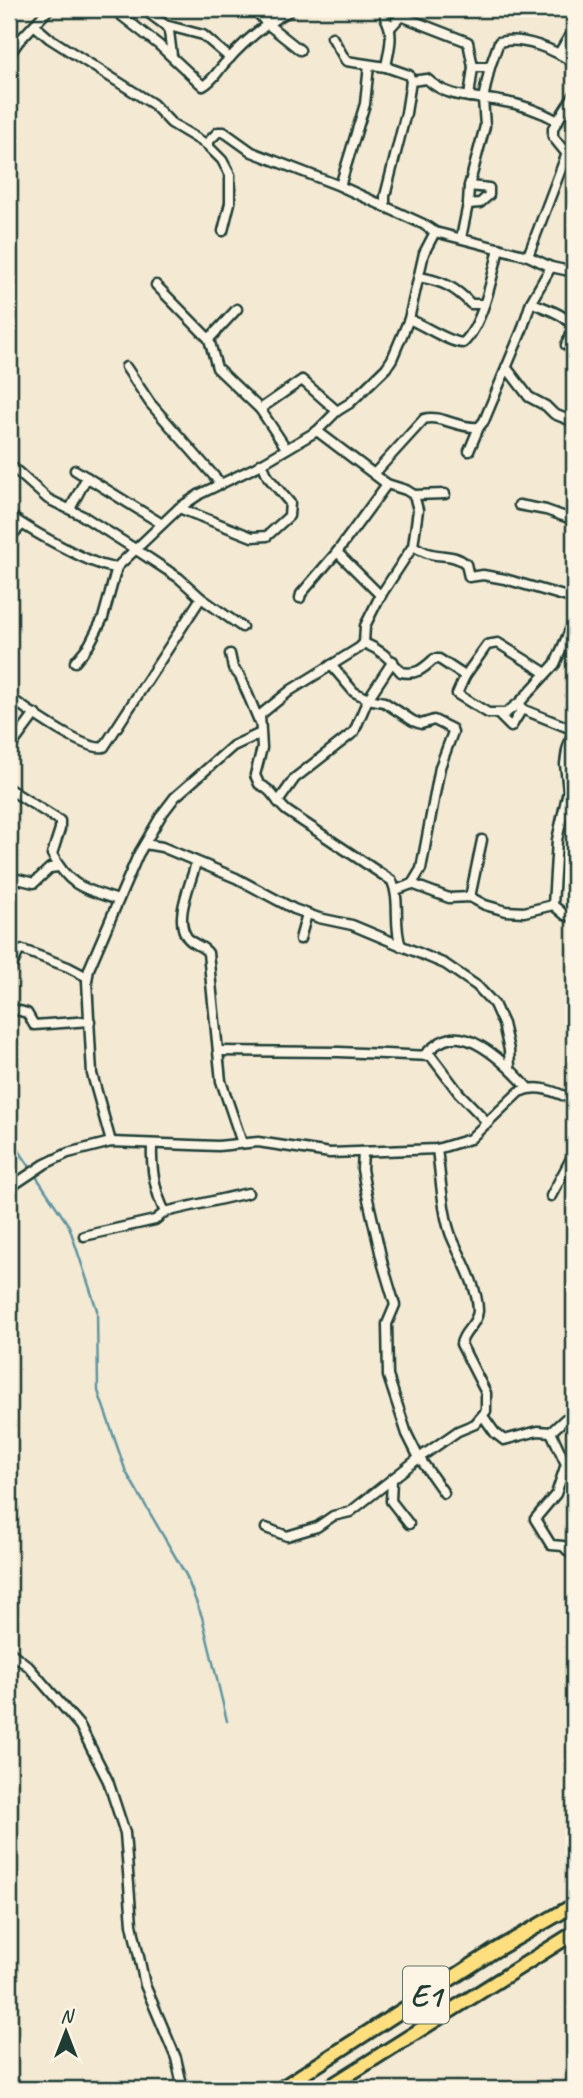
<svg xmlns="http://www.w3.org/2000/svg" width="583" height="2098" viewBox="0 0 583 2098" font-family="Caveat,sans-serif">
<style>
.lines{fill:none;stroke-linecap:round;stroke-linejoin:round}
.stream{stroke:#6096a2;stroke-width:2.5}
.minor-casing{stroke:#1f3d34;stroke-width:13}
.highway-casing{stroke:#1f3d34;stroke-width:18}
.minor{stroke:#fcf5e5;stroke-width:8}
.highway{stroke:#fedf80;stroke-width:12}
.labels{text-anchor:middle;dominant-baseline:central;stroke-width:7;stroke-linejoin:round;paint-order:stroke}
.shield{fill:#fcf5e5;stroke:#617469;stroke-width:2}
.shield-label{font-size:32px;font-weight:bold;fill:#1f3d34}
</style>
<rect width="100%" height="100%" fill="#f4e9d3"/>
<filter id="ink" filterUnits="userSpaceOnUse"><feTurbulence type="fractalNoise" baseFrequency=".0143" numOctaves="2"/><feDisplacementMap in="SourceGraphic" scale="14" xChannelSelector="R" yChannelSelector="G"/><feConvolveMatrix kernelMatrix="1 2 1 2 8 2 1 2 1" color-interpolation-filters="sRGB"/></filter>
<g filter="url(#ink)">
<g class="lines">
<polyline class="stream" points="9,1141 18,1149 69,1226 97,1310 98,1391 126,1472 186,1575 202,1617 227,1721"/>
<defs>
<g id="minor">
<path d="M113 9 159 45 203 86C214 80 218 70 226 62 244 42 264 24 288 12"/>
<polyline points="143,9 165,25 203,35 230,58"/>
<polyline points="255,9 266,23 300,50"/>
<path d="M385 17C395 35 389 48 386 67"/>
<polyline points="34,25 49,38 153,104 171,123 206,144 222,160 230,175 230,203 223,231"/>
<polyline points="165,25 169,31 172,56"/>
<polyline points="391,27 401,16 468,42 473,67 490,67"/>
<path d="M332 37 346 61 386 67 409 75 411 81 427 79C448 99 473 96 500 101 520 104 540 111 558 121"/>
<polyline points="559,53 574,29"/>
<polyline points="9,55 19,41 49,9"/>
<polyline points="469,97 473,67"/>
<polyline points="206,144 218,132 224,132 252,152 340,186 423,224 435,232 528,256 551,267 574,272"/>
<polyline points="568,150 566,153 553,137 553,128 574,95"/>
<polyline points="340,186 365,104 369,65"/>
<polyline points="468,204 480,203 489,195 489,188 469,186"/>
<polyline points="385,206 385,196 406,113 411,81"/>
<path d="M461 238 468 204 469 186 485 126 483 99 490 67 499 42C523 36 555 50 574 63"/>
<polyline points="528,256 569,148"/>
<path d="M419 277C442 281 455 287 471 304H484"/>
<polyline points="156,285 209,339 217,368 260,409 286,448"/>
<path d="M531 302C545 309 565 313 574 328L566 345"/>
<path d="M409 319C423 325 450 343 463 343 483 325 493 274 499 248"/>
<polyline points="209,339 237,309"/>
<polyline points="126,367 150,403 221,484"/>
<polyline points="506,367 529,397 546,406 554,414 574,422"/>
<polyline points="260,409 302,380 337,411"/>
<path d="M317 431 387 484 406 490 414 495 418 510 413 546 379 598 365 626 364 643 359 648 291 690 260 715 262 748 255 775 259 784C273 790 275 801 287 811L392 881C401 902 393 925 401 946"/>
<polyline points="469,451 479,427"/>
<polyline points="9,464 48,499 83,516 135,549 179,578 201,598 242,627"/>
<polyline points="75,470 162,524"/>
<path d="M374 474 424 419C440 414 458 429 479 427L484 421 522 330 531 302 551 267"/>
<polyline points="414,495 445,494"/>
<polyline points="519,505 546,510 574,520"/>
<polyline points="179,508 252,537 267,536 289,516 290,503 268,477 262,463"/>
<polyline points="70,509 87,477"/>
<path d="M9 515C25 527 99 571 117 567L179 508 200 494 256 467 317 431 337 411 350 403 386 368 392 359 409 319 424 253 435 232"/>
<polyline points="9,538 22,525"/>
<path d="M413 546C419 549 425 553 431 554 444 557 454 554 466 564L469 577 483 575 505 579 574 599"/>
<polyline points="337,552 381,596"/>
<polyline points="300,598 301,594 337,552 387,484"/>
<path d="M364 643C379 649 391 659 401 672 417 675 423 669 434 659H439L465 676 457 694 488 713H506L520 702 522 709 574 730"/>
<polyline points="230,654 233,668 240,676 259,721"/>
<polyline points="75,662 89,645 103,618 117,567"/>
<polyline points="331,665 354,692 368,699 384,702 413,721 421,724 434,720 452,729 453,732 440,767 421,869 412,884 396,890"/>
<polyline points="465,676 487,645 498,643 546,673"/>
<path d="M9 697C26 709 86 752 104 747L201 598"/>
<polyline points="520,702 555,664 574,621"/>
<polyline points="498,714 511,727 522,709"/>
<polyline points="9,749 35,714"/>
<path d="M9 789 60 821V829L52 854C69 887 85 889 118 900"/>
<polyline points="278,802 295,778 354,732 368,699 393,661"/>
<polyline points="145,844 162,847 236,878 294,909 319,918 352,925 445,964 477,986 494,1004 503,1024 509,1050 510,1067"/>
<path d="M196 862C192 882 173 918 187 937 192 945 203 945 208 953L221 1081 242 1143"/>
<polyline points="9,877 34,883 50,868 58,867"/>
<polyline points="412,884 449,898 470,897 485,905 506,911 524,912 553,905 565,915 574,918"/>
<polyline points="470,897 482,840"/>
<polyline points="553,905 557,840 568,791 565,764 567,750 573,730"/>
<polyline points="300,939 307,914"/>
<polyline points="9,972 19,951 23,950 68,967 87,977"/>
<polyline points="9,1008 27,1013 34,1025 90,1021"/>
<polyline points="218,1051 339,1052 431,1056 459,1093 488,1123"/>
<path d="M424 1055C432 1048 440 1040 452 1038 478 1035 512 1070 528 1088"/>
<polyline points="111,1142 92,1074 87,981 89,969 138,855 162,814 175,797 233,746 259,734"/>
<path d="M152 1144C151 1169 154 1190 165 1212"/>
<polyline points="363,1152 362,1169 365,1186 383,1265 395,1305 387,1324 388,1376 407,1434 418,1456 444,1493"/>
<path d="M9 1188 45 1164 68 1153 111 1142 218 1146 258 1142 330 1153 437 1149 470 1139 519 1092C539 1083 555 1092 574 1100"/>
<polyline points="551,1196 574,1153"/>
<polyline points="84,1236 155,1220 165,1212 248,1193"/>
<polyline points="483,1416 495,1433 504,1440 538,1431 551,1432 565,1419 574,1417"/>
<polyline points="551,1432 566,1464 556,1494 535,1519 551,1545 563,1546 574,1557"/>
<polyline points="392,1479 391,1501 409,1524"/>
<path d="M266 1528 287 1536 317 1527 333 1516 350 1512 419 1458 458 1431 475 1424 486 1411V1393L461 1344C463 1331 477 1325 478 1311 478 1288 462 1260 453 1240 443 1221 440 1171 437 1149"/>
<polyline points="9,1651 28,1666 80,1726 108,1781 125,1833 132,1924 145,1985 176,2058 183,2089"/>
</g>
<g id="highway">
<polyline points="280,2089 494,1951 574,1905"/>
<polyline points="326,2089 574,1933"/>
</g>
</defs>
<use href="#minor" class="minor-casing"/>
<use href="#highway" class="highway-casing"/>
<use href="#minor" class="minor"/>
<use href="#highway" class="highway"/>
</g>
</g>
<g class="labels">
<rect class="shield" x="403" y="1966.5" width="46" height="57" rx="5"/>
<g class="shield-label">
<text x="426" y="1995">E1</text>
</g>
</g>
<rect width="583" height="2098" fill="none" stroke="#fcf5e5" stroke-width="35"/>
<rect x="18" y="18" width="548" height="2063" fill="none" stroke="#1f3d34" stroke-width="2.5" filter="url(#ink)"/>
<g transform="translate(66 2032)" stroke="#fcf5e5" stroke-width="5" paint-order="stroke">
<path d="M0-5L12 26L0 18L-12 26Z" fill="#1f3d34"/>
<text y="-10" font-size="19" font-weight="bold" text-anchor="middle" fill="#1f3d34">N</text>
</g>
</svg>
